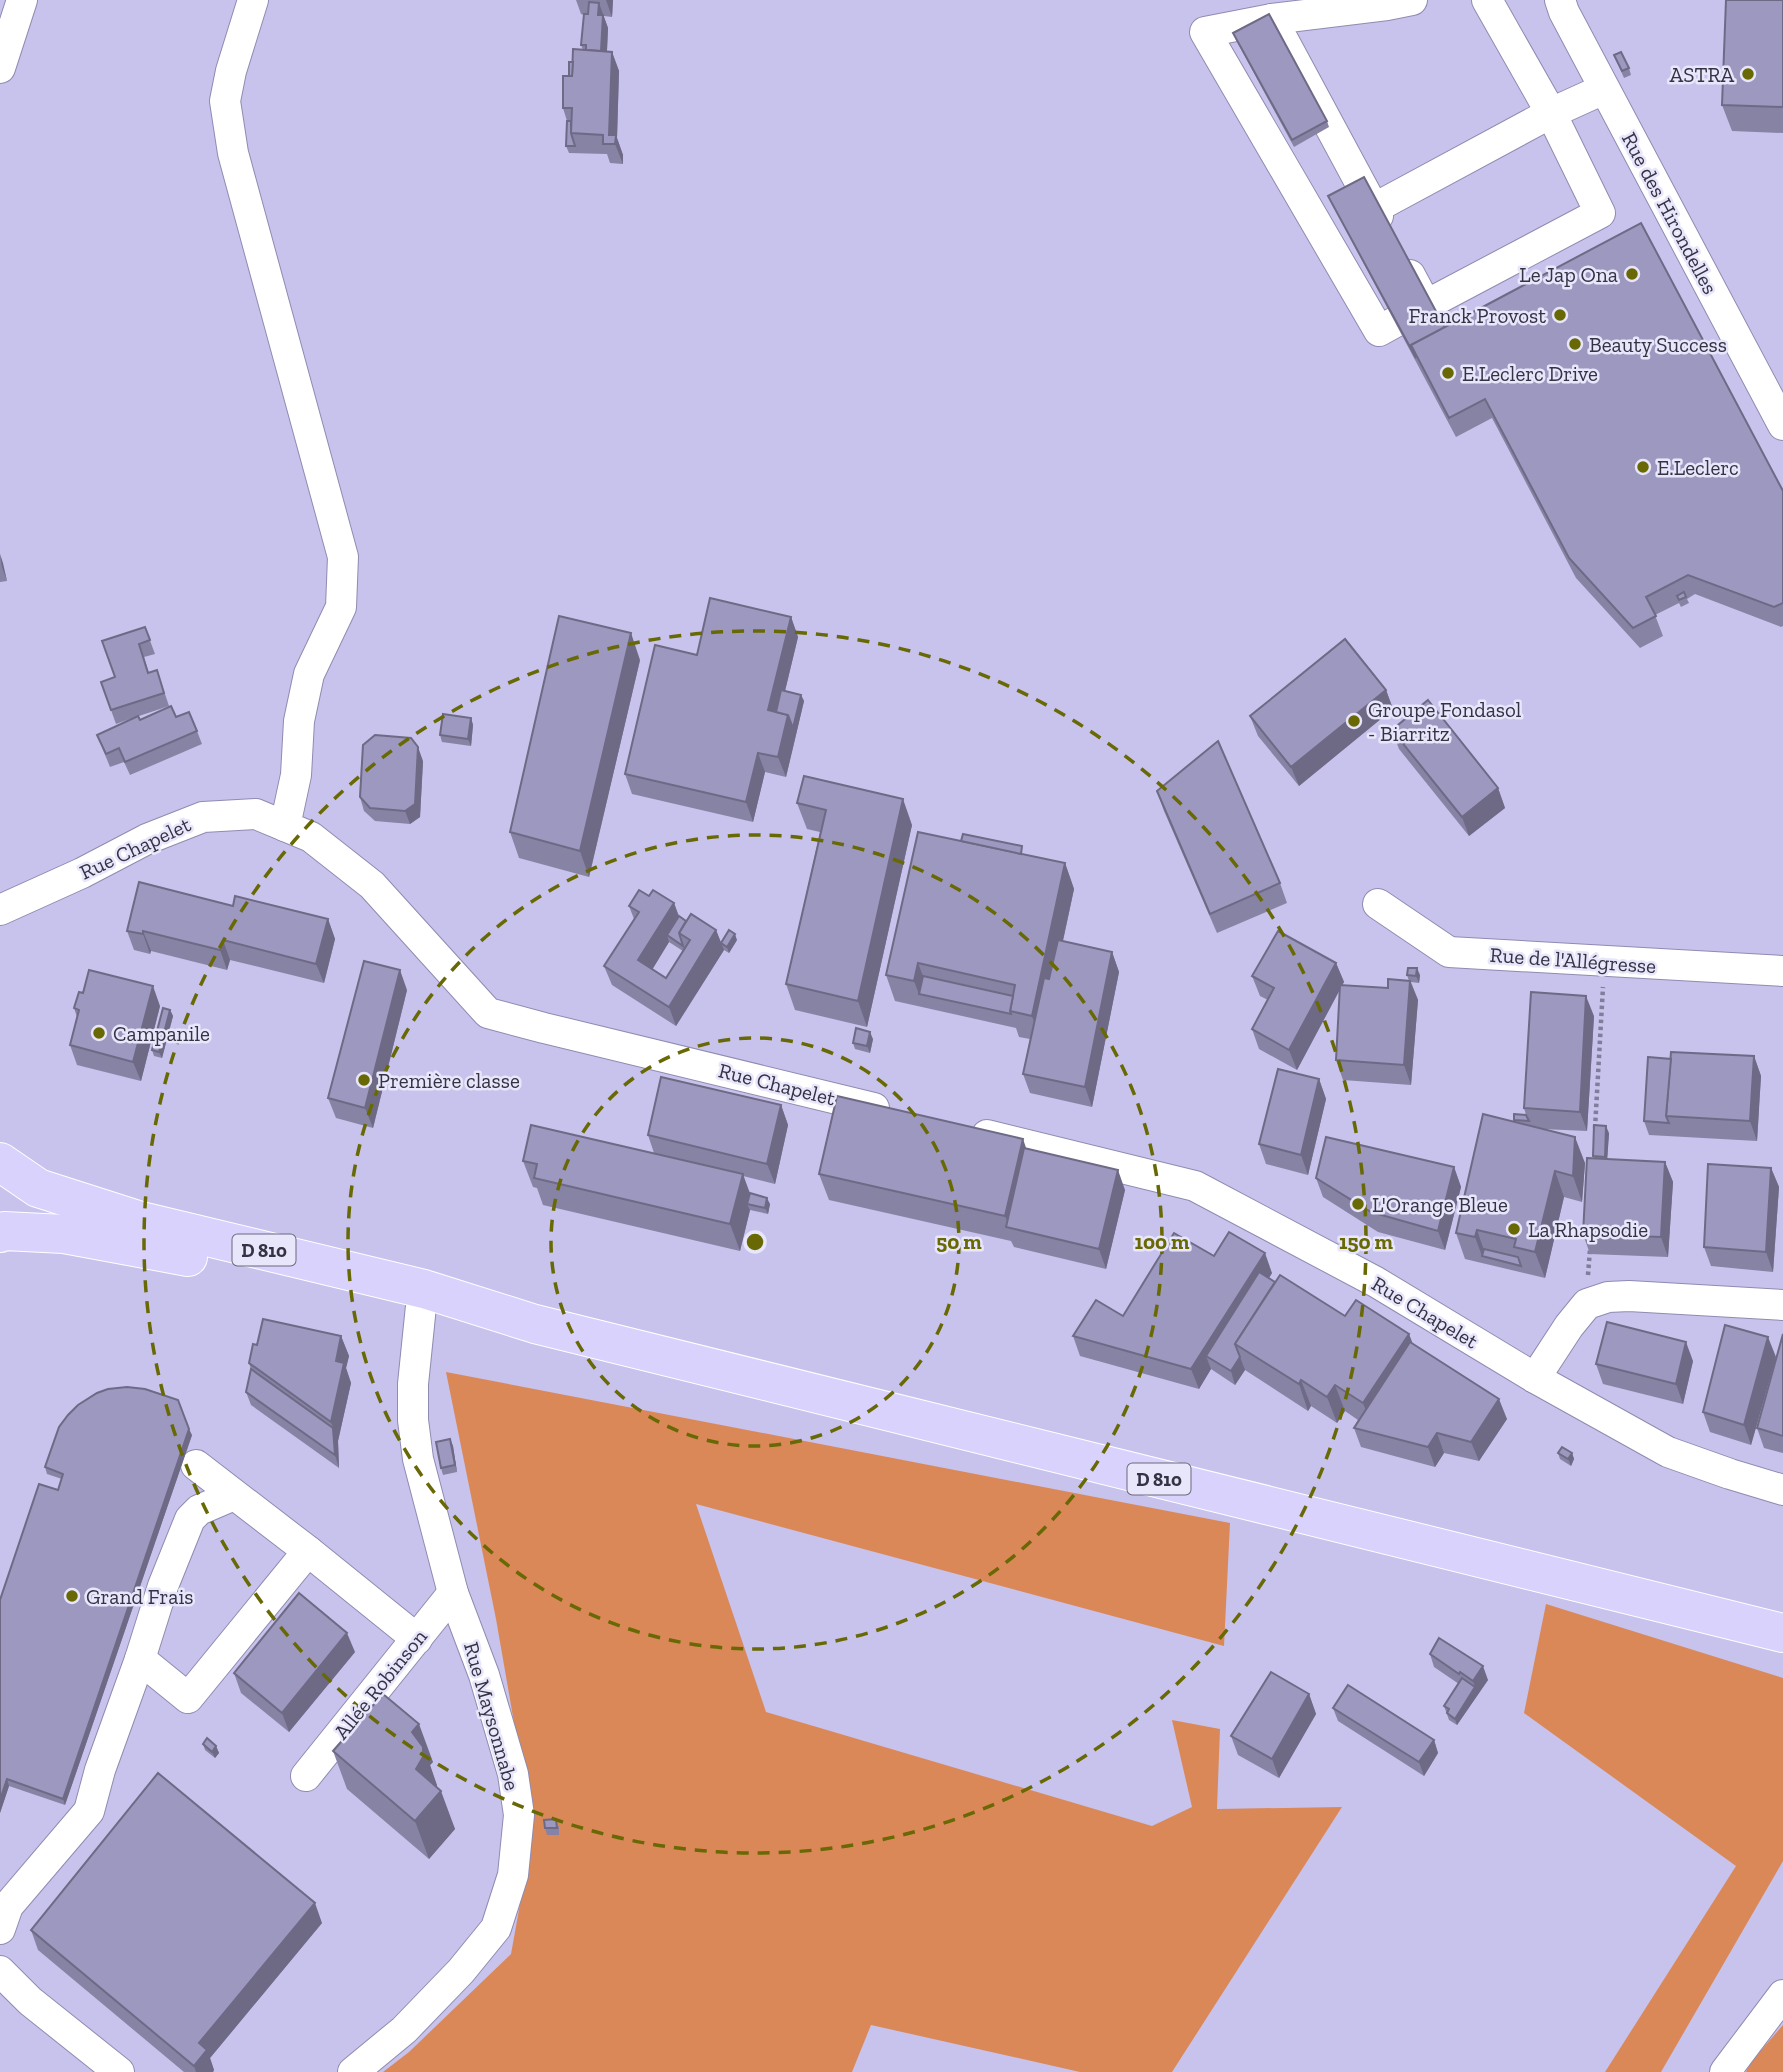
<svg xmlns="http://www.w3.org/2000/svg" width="1783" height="2072" viewBox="0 0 1783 2072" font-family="'Zilla Slab',serif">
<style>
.green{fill:#db8858}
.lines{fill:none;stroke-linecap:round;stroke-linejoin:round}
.minor-casing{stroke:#8f8bb1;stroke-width:32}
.major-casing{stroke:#fff;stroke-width:40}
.path{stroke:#807d9b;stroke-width:4.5;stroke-dasharray:3.5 3.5;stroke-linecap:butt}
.minor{stroke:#fff;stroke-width:30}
.major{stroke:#d8d2fd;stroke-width:38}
.wall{fill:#8783a4;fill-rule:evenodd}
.shaded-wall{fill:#6e6a86}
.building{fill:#9d98bf;stroke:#6e6a86;stroke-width:2}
.ring{fill:none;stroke:#686804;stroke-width:3.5;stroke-dasharray:12 9}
.poi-dot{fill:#686804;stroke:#e8e6fb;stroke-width:2.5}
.labels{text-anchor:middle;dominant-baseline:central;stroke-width:5;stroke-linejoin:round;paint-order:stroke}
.shield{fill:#e8e6fb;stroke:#6a687a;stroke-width:2}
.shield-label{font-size:19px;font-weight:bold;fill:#343243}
.poi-label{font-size:21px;fill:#343243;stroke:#e8e6fb;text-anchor:start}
.street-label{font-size:21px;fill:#343243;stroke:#e8e6fb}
.centre{fill:#686804;stroke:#e8e6fb;stroke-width:3.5}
.ring-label{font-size:21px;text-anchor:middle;font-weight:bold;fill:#686804;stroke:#e8e6fb;stroke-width:5;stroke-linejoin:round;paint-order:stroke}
</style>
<rect width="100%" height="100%" fill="#c7c3ec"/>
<g class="green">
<polygon points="446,1372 1230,1523 1224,1646 696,1504 766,1712 1152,1826 1192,1807 1172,1720 1220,1729 1217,1809 1342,1807 1172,2072 1080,2072 871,2025 852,2072 383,2072 409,2052 511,1954 533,1832 496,1619"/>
<polygon points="1546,1604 1783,1678 1783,1861 1661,2072 1605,2072 1736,1866 1524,1713"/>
<polygon points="1783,2025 1783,2072 1746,2072 1749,2064"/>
</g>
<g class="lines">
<defs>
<g id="minor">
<polyline points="253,0 231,71 225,101 233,153 343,557 341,607 309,674 299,721 296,775 285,826"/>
<polyline points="1560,0 1564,12 1783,425"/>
<polyline points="1272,19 1205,32 1379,331 1426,305"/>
<polyline points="0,68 22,0"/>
<polyline points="1373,209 1551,113 1604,89"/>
<polyline points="1378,216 1272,19 1387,5 1412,0"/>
<polyline points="1410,275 1426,305 1600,213 1551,113 1487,0"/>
<polyline points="1378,904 1449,952 1783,971"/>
<polyline points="0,910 82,873 147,839 203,817 256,814 311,837 372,885 488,1013 544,1028 874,1108"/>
<polyline points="987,1135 1195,1186 1376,1282 1535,1378 1668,1452 1730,1474 1783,1490"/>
<polyline points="1535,1378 1569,1326 1587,1304 1608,1297 1629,1296 1783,1305"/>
<polyline points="196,1465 308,1551 417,1639"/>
<polyline points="140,1659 188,1698 308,1551"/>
<polyline points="306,1776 453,1593"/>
<polyline points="0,1929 8,1906 89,1811 100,1770 140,1659 163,1586 190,1519 199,1510 234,1495"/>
<polyline points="0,1971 30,2001 119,2072"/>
<polyline points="353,2072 404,2030 461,1971 496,1928 513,1875 519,1815 513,1774 484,1675 453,1593 418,1459 413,1420 413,1384 421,1306"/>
<polyline points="1725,2072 1783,1995"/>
</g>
<g id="major">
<polyline points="0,1162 38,1188 141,1221 424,1289 535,1324 1783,1633"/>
<polyline points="0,1233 4,1231 64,1234 188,1257"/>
</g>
</defs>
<use href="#minor" class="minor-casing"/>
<use href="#major" class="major-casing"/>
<g class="path">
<polyline points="1595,1128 1603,987"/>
<polyline points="1588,1275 1590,1249"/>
</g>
<use href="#minor" class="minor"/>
<use href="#major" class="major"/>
</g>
<g class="wall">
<polygon points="576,0 613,0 612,17 604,16 604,17 608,28 607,51 612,52 619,71 617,138 623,155 623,164 610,163 607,154 569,153 566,146 567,121 563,108 569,76 573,62 583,50 581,45 584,15 581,14"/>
<polygon points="1783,0 1783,133 1732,131 1722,105"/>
<polygon points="1233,33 1327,121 1329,127 1294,147 1236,40"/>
<polygon points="1614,55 1629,68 1631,75 1624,78"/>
<polygon points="1328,196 1445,328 1783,491 1783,626 1781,627 1695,594 1687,599 1689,603 1681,607 1679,603 1655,615 1663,636 1640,648 1576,578 1492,418 1456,437 1331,202"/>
<polygon points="0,554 7,581 0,582"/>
<polygon points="791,617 798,637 785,691 801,695 804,701 786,777 765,772 753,822 632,794 625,774 697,655"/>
<polygon points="145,627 155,654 144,657 149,673 157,670 169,706 139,716 140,720 176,717 197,731 202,744 130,775 124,762 110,767 97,735 135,717 116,724 101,682 115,677"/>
<polygon points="640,660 589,877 519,858 510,832"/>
<polygon points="1386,690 1393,709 1299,786 1258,736 1250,716"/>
<polygon points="471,718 473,725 471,746 442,742 440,735"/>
<polygon points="1392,730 1498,788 1505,808 1469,836 1399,749"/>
<polygon points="423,761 420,817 410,824 375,821 364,811 360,797"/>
<polygon points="1157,791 1280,883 1287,903 1217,933 1164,811"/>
<polygon points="797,803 912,825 867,1027 795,1010 786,984 820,832 807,829"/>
<polygon points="1025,855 1065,863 1074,889 1063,941 1112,952 1119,972 1092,1107 1030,1093 1023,1074 1030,1039 1019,1037 1016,1028 895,1001 886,975"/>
<path d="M649 896 674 903 679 916 686 921 716 930 721 943 737 940 729 953 724 950 676 1026 612 985 604 966 634 919 629 906ZM669 942 683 951 666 978 652 969Z"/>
<polygon points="233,906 328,919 335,939 324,983 230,960 227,970 151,951 150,954 134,950 127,931"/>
<polygon points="1336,963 1344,982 1342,985 1388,988 1409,981 1407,975 1420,975 1419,983 1411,982 1418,1000 1411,1085 1343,1080 1336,1060 1340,989 1297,1070 1259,1049 1252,1029 1268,1000 1260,996 1252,976"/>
<polygon points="407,990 373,1128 336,1118 328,1098"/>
<polygon points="160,1006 141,1081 77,1065 70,1045 77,1017 74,1008"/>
<polygon points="170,1010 173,1016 162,1058 154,1056 152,1050"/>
<polygon points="1594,1016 1587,1131 1542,1129 1585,1163 1582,1202 1564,1197 1545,1278 1465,1259 1456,1233 1514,1122 1514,1120 1526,1115 1524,1108"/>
<polygon points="873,1039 870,1053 855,1049 853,1043"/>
<polygon points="1754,1056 1761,1076 1757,1141 1649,1135 1644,1121 1671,1059"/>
<polygon points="1319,1079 1326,1099 1308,1175 1266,1164 1259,1144"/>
<polygon points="781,1105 788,1125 775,1184 743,1176 750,1193 770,1204 768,1214 750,1210 740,1251 543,1205 537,1188 533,1187 523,1161 654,1153 648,1135"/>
<polygon points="1609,1133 1607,1159 1665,1162 1673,1182 1668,1257 1590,1254 1583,1234 1594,1159 1593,1156"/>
<polygon points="1026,1148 1125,1190 1106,1269 1014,1247 1011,1241 829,1200 819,1174"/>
<polygon points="1454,1167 1461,1187 1445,1250 1378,1232 1323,1197 1316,1178"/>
<polygon points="1771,1168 1779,1187 1773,1272 1711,1266 1704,1247"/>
<polygon points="1214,1256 1272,1273 1269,1278 1275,1282 1345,1316 1409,1334 1412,1343 1507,1419 1479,1461 1444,1453 1435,1467 1361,1447 1354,1428 1358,1420 1345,1411 1337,1423 1311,1406 1308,1411 1245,1370 1235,1385 1211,1369 1199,1389 1080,1356 1073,1336 1123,1316"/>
<polygon points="1783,1334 1783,1453 1764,1448 1757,1428"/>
<polygon points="341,1336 349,1356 346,1368 351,1383 338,1441 339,1468 251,1405 246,1392 251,1369 249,1363 257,1345"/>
<polygon points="1776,1357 1751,1445 1710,1432 1703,1412"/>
<polygon points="1693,1361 1683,1404 1603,1384 1596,1364"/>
<polygon points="192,1435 65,1805 9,1786 0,1813 0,1600 58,1490 62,1479 47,1474 45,1467"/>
<polygon points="450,1439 453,1446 457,1472 443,1475 441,1468"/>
<polygon points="1558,1453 1572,1453 1574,1459 1571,1466 1560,1459"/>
<polygon points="355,1652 289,1732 241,1693 234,1673"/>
<polygon points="1430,1654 1488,1680 1457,1725 1449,1720 1444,1706 1459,1684 1434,1667"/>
<polygon points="1309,1694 1316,1714 1279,1778 1238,1755 1231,1736"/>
<polygon points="1333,1708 1434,1740 1438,1753 1424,1776 1338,1721"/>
<polygon points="203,1744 216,1746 219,1753 215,1758 205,1750"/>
<polygon points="333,1751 433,1762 430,1765 437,1787 455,1829 429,1859 347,1789"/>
<polygon points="559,1826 559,1835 547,1835 545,1828"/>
<polygon points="322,1923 210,2058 214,2070 213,2072 184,2072 38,1950 31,1930"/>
</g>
<g class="shaded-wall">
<polygon points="606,0 613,0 612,17"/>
<polygon points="599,3 608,28 606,71 601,57 598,15"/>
<polygon points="612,52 619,71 617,138 623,155 623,164 615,144 609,135"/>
<polygon points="0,554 3,563 7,581 2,567"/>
<polygon points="791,617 798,637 777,724 768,710"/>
<polygon points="631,633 640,660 589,877 580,851"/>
<polygon points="1386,690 1393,709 1299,786 1291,767"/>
<polygon points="801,695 804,701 786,777 778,757 788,715"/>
<polygon points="471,718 473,725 471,746 468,739"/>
<polygon points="418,747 423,761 420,817 410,824 405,811"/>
<polygon points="758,753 765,772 753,822 746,802"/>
<polygon points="1498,788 1505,808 1469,836 1462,817"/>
<polygon points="903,799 912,825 867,1027 858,1001"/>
<polygon points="1065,863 1074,889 1041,1042 1032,1016"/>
<polygon points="674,903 681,923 667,935 669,942 646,980 638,960"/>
<polygon points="328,919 335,939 324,983 316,964"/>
<polygon points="716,930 724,950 676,1026 669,1007"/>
<polygon points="143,931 151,951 150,954 143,934"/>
<polygon points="735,934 737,940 729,953 727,947"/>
<polygon points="223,940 230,960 227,970 220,950"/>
<polygon points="1112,952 1119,972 1092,1107 1085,1087"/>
<polygon points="918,963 928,989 919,994 914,981"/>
<polygon points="1336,963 1344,982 1297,1070 1289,1050"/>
<polygon points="1417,968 1420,975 1419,983 1416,976"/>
<polygon points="400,970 407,990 373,1128 365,1108"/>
<polygon points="1410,981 1418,1000 1411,1085 1404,1065"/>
<polygon points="153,986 160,1006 141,1081 133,1062"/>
<polygon points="1586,996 1594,1016 1587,1131 1580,1112"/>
<polygon points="170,1010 173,1016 162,1058 159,1052"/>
<polygon points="870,1032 873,1039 870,1053 867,1046"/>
<polygon points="1754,1056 1761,1076 1757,1141 1750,1121"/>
<polygon points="1319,1079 1326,1099 1308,1175 1301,1155"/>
<polygon points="781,1105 788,1125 775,1184 767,1164"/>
<polygon points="1606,1126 1609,1133 1607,1163 1605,1157"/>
<polygon points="1575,1137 1585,1163 1582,1202 1573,1176"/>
<polygon points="1023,1139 1032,1165 1010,1228 1005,1216"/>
<polygon points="1665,1162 1673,1182 1668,1257 1661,1237"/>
<polygon points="1454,1167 1461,1187 1445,1250 1438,1231"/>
<polygon points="1771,1168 1779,1187 1773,1272 1766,1252"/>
<polygon points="1118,1170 1125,1190 1106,1269 1099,1249"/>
<polygon points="1555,1171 1564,1197 1545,1278 1535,1252"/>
<polygon points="743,1174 752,1200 747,1204 750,1210 740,1251 730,1224"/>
<polygon points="767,1198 770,1204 768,1214 765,1208"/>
<polygon points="1477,1230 1486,1256 1482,1256 1475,1237"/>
<polygon points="1265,1253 1272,1273 1216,1362 1206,1356 1211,1369 1199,1389 1191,1369"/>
<polygon points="1409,1334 1419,1360 1373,1429 1363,1403"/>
<polygon points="341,1336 349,1356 346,1368 351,1383 338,1441 339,1468 335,1455 333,1428 331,1422 336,1361"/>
<polygon points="1768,1337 1776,1357 1751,1445 1744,1425"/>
<polygon points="1686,1342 1693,1361 1683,1404 1676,1384"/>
<polygon points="1240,1357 1245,1370 1235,1385 1231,1371"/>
<polygon points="1301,1380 1311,1406 1308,1411 1299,1384"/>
<polygon points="1335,1385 1345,1411 1337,1423 1327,1397"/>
<polygon points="1499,1399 1507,1419 1479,1461 1471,1442"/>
<polygon points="189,1429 192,1435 65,1805 63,1799"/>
<polygon points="1437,1433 1444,1453 1435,1467 1428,1447"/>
<polygon points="450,1439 453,1446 457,1472 455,1465"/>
<polygon points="1572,1453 1574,1459 1571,1466 1568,1459"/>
<polygon points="347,1633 355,1652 289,1732 282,1713"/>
<polygon points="1483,1666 1488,1680 1457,1725 1455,1719 1475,1687 1473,1681"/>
<polygon points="1309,1694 1316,1714 1279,1778 1272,1759"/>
<polygon points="419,1724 433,1762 430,1765 437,1785 437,1794 441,1791 455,1829 429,1859 415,1821 412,1732"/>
<polygon points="1434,1740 1438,1753 1424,1776 1419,1762"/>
<polygon points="216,1746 219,1753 215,1758 212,1752"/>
<polygon points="7,1779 9,1786 0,1813 0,1800"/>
<polygon points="315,1903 322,1923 210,2058 214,2070 213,2072 196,2072 194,2066 199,2043"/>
</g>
<g class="building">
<polygon points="1726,0 1783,0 1783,107 1722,105"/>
<polygon points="589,2 599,3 598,15 603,15 601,51 586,50 586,45 581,45 584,14 588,14"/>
<polygon points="1269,14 1327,121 1292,140 1233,33"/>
<polygon points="573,49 612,52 609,135 616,135 615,144 603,144 603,135 571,133 572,108 563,108 563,76 572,76"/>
<polygon points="1621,52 1629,68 1622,71 1614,55"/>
<polygon points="569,62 573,62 572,76 569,76"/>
<polygon points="567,121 571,121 571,133 575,146 566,146"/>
<polygon points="1364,177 1445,328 1411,345 1416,358 1328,196"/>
<polygon points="1641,223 1783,491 1783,603 1774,607 1688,575 1646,597 1656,616 1633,628 1569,558 1485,399 1449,418 1411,345"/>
<polygon points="1684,592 1686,597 1679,600 1677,596"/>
<polygon points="710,598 791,617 768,710 788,715 778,757 758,753 746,802 625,774 655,645 697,655"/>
<polygon points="559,616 631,633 580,851 510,832"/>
<polygon points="145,627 150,640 139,644 148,673 157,670 164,693 111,710 101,682 115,677 102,641"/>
<polygon points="1345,639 1386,690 1291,767 1250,716"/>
<polygon points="781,690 801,695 793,728 788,715 776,712"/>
<polygon points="1428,700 1498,788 1462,817 1392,730"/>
<polygon points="171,706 176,717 189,712 197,731 125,762 119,748 106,754 97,735 138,716 140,720"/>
<polygon points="443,714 471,718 468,739 440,735"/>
<polygon points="375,735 411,738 418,747 415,804 405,811 370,808 360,797 363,745"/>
<polygon points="1218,741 1280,883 1210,914 1157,791"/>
<polygon points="804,776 903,799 858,1001 786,984 826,810 797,803"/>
<polygon points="918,832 1065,863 1032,1016 1010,1011 1015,985 918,963 914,981 886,975"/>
<polygon points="963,834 1022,846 1021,854 961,841"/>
<polygon points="139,882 233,906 235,896 328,919 316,964 223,940 220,950 143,931 143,934 127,931"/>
<polygon points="639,890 649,896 653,890 674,903 638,960 666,978 690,940 679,933 691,914 716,930 669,1007 604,966 639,912 629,906"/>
<polygon points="679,916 686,921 679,933 683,946 667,935"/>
<polygon points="729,930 735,934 727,947 721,943"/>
<polygon points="1278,931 1336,963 1289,1050 1252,1029 1274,988 1252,976"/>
<polygon points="1058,940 1112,952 1085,1087 1023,1074 1044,978 1049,979"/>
<polygon points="364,961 400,970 365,1108 328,1098"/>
<polygon points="1408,968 1417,968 1416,976 1407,975"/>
<polygon points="89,970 153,986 133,1062 70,1045 79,1010 74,1008 79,992 83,993"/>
<polygon points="923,976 1013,996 1010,1011 1011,1014 919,994"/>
<polygon points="1388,979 1410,981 1404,1065 1336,1060 1340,985 1388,988"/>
<polygon points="1531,992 1586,996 1580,1112 1524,1108"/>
<polygon points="163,1008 170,1010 159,1052 152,1050"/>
<polygon points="856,1028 870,1032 867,1046 853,1043"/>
<polygon points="1671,1052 1754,1056 1750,1121 1666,1116"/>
<polygon points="1648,1057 1671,1059 1666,1116 1669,1123 1644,1121"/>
<polygon points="1278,1069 1319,1079 1301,1155 1259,1144"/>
<polygon points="661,1077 781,1105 767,1164 648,1135"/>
<polygon points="837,1096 1023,1139 1005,1216 819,1174"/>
<polygon points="1483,1114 1575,1137 1573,1176 1555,1171 1535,1252 1514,1247 1516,1239 1477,1230 1475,1237 1456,1233"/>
<polygon points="1514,1114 1526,1115 1529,1121 1514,1120"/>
<polygon points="531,1125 743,1174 730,1224 534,1178 537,1164 523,1161"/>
<polygon points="1594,1125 1606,1126 1605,1157 1593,1156"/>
<polygon points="1326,1137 1454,1167 1438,1231 1371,1212 1316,1178"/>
<polygon points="1024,1148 1118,1170 1099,1249 1006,1227"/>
<polygon points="1587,1158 1665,1162 1661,1237 1583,1234"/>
<polygon points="1708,1164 1771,1168 1766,1252 1704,1247"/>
<polygon points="750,1193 767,1198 765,1208 747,1204"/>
<polygon points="1229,1232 1265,1253 1191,1369 1073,1336 1096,1300 1123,1316 1174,1233 1214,1256"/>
<polygon points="1484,1249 1518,1257 1521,1266 1482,1256"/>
<polygon points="1259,1272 1275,1282 1235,1344 1240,1357 1231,1371 1206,1356"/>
<polygon points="1280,1275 1345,1316 1356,1300 1409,1334 1363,1403 1335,1385 1327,1397 1301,1380 1299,1384 1235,1344"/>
<polygon points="263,1319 341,1336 336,1361 344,1363 331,1422 249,1363 253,1344 257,1345"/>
<polygon points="1607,1322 1686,1342 1676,1384 1596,1364"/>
<polygon points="1725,1325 1768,1337 1744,1425 1703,1412"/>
<polygon points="1783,1334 1783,1436 1757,1428"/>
<polygon points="1410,1342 1499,1399 1471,1442 1437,1433 1428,1447 1354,1428"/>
<polygon points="251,1369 333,1428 335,1455 246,1392"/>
<polygon points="127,1387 145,1389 178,1400 189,1429 63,1799 7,1779 0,1800 0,1600 39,1484 58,1490 63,1474 45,1467 59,1427 68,1415 78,1405 97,1393 108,1389"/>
<polygon points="450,1439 455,1465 441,1468 436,1442"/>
<polygon points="1562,1447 1572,1453 1568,1459 1558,1453"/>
<polygon points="299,1593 347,1633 282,1713 234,1673"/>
<polygon points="1439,1638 1483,1666 1473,1681 1460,1672 1459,1674 1430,1654"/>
<polygon points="1271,1672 1309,1694 1272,1759 1231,1736"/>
<polygon points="1462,1678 1475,1687 1455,1719 1447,1713 1449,1709 1444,1706"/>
<polygon points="1348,1685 1434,1740 1419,1762 1333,1708"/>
<polygon points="383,1694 419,1724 412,1732 423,1747 423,1757 416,1769 441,1791 415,1821 333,1751"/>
<polygon points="207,1738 216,1746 212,1752 203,1744"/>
<polygon points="158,1773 315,1903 199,2043 207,2050 194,2066 31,1930"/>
<polygon points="556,1819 557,1828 545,1828 544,1820"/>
</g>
<g class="ring">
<circle cx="755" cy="1242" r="204"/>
<circle cx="755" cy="1242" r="407"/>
<circle cx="755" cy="1242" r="611"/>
</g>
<g class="poi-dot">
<circle cx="1748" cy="74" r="7"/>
<circle cx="1632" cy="274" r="7"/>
<circle cx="1560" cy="315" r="7"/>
<circle cx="1575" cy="344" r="7"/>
<circle cx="1448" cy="373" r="7"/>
<circle cx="1643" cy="467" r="7"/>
<circle cx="1354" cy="721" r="7"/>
<circle cx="99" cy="1033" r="7"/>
<circle cx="364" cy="1080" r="7"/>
<circle cx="1358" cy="1204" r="7"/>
<circle cx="1514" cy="1229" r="7"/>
<circle cx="72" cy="1596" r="7"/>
</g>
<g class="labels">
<g class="shield">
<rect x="232.5" y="1234.5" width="63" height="31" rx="5"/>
<rect x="1127.5" y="1463.5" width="63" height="31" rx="5"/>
</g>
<g class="shield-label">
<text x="264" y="1250">D 810</text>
<text x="1159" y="1479">D 810</text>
</g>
<g class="poi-label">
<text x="1734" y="74" text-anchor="end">ASTRA</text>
<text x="1618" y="274" text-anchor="end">Le Jap Ona</text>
<text x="1546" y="315" text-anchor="end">Franck Provost</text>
<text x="1589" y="344">Beauty Success</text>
<text x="1462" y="373">E.Leclerc Drive</text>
<text x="1657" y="467">E.Leclerc</text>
<text x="1368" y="709">Groupe Fondasol<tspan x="1368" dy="24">- Biarritz</tspan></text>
<text x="113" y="1033">Campanile</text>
<text x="378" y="1080">Première classe</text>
<text x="1372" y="1204">L'Orange Bleue</text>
<text x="1528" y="1229">La Rhapsodie</text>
<text x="86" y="1596">Grand Frais</text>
</g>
<g class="street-label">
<text transform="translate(1670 213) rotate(62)">Rue des Hirondelles</text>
<text transform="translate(135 848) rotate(-25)">Rue Chapelet</text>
<text transform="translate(1573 960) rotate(4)">Rue de l'Allégresse</text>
<text transform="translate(777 1084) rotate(14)">Rue Chapelet</text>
<text transform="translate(1425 1312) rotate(31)">Rue Chapelet</text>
<text transform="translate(380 1684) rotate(-51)">Allée Robinson</text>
<text transform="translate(492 1716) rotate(74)">Rue Maysonnabe</text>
</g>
</g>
<circle cx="755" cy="1242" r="10" class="centre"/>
<g class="ring-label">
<text x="959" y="1249">50 m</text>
<text x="1162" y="1249">100 m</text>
<text x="1366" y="1249">150 m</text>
</g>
</svg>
